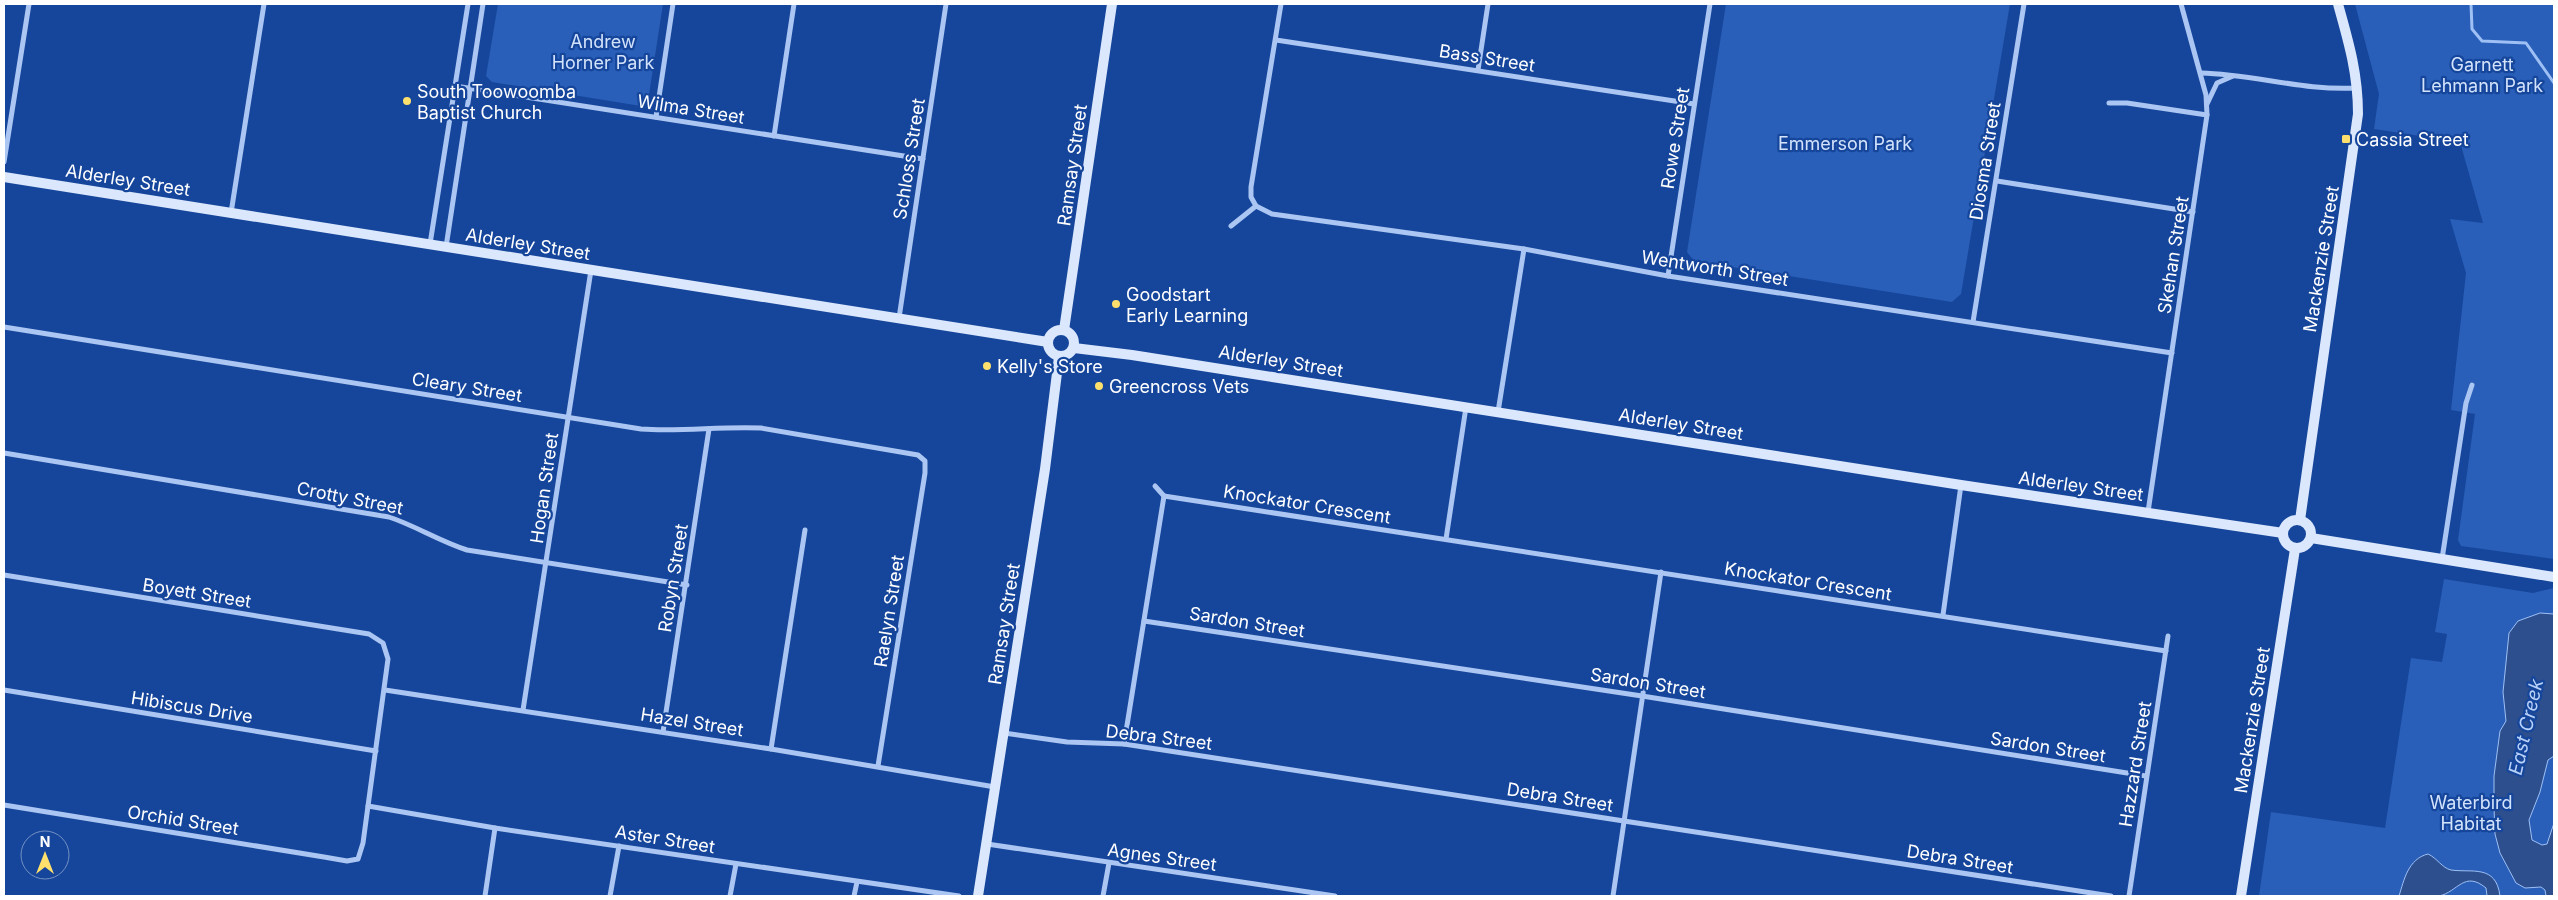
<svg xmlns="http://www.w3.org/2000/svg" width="2558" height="900" viewBox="0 0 2558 900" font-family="Inter,sans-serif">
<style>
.green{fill:#295fb8}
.water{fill:#2d4f8e;stroke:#9ec0f5}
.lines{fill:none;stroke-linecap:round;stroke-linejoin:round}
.stream{stroke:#9ec0f5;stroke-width:3}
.street{stroke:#abc6f2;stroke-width:5}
.secondary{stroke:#dae7fc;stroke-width:10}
.poi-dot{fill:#ffe06d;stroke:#16469b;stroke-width:2}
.labels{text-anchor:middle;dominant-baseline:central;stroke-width:4.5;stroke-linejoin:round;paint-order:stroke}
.park-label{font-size:18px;fill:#d3e3fc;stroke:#16469b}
.street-label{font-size:18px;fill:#fff;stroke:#16469b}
.poi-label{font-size:18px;fill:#fff;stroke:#16469b;text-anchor:start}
.water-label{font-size:19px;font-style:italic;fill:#b8d1f9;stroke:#16469b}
</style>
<rect width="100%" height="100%" fill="#16469b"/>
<g class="green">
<polygon points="498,4 663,4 648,101 641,106 492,82 486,76"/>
<polygon points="1726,4 2010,4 1961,294 1952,302 1694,261 1687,252"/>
<polygon points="2355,4 2554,4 2554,559 2461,546 2458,540 2475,414 2451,410 2466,273 2450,219 2483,223 2460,142 2374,129 2379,94"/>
<polygon points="2444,579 2533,593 2554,588 2554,896 2259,896 2271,812 2385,828 2411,658 2442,662 2447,634 2435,632"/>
</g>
<g class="water">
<polygon points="2540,613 2554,614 2554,756 2548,760 2540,792 2529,820 2532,840 2542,845 2547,844 2554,823 2554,896 2546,896 2545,890 2541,887 2525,888 2516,883 2500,853 2495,834 2494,808 2494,776 2500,731 2506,721 2503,692 2509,633 2518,621"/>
<path d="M2428 854C2437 858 2442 868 2451 870 2472 873 2496 864 2500 896H2487L2486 888C2464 870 2458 892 2439 896 2428 899 2411 896 2399 896 2404 880 2408 859 2428 854Z"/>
</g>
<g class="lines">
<polyline class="stream" points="2471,4 2472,29 2482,41 2526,43 2554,83"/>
<g class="street">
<polyline points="1276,40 1694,104"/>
<polyline points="1478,70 1488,4"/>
<path d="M2201 73C2253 74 2304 91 2356 88"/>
<polyline points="455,86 923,159"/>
<polyline points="2109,103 2127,103 2207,115"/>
<polyline points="2207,104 2217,83 2233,76"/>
<polyline points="656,117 673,4"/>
<polyline points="774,136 794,4"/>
<polyline points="4,162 29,4"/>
<polyline points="1997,181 2193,212"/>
<polyline points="1256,206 1272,214 1524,249 1668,276 2172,353"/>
<polyline points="231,213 264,4"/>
<polyline points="1231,226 1256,206 1251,197 1251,187 1281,4"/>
<polyline points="430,244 468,4"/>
<polyline points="446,247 483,4"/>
<polyline points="1668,276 1710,4"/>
<polyline points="899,318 946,4"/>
<polyline points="1973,322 2024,4"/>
<path d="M4 327 641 429C681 432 721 426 761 428L918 455 925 461V473L878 766"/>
<polyline points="1498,412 1524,249"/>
<path d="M4 453 389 517C416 526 439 541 467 550L687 585"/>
<polyline points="1155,486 1164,496"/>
<polyline points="2148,512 2207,115 2206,95 2181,4"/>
<polyline points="1446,539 1466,407"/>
<polyline points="2442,559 2466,403 2472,385"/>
<polyline points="4,575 369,634 383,643 388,659 368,806 363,843 358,859 347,861 324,857 4,805"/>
<polyline points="1943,615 1961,485"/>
<polyline points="1144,621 1642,696 2146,776"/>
<polyline points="4,690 376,751"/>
<polyline points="385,690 771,749 995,787"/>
<polyline points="523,710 591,270"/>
<polyline points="663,732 709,429"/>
<polyline points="1004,733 1067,742 1124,744 2111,896"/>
<polyline points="1124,744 1164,496 2166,651"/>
<polyline points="771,749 805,530"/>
<polyline points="368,806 495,828 959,896"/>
<polyline points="987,844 1335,896"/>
<polyline points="485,896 495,828"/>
<polyline points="610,896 619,846"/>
<polyline points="730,896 736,864"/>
<polyline points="854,896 857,882"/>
<polyline points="1103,896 1109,863"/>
<polyline points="1613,896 1661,572"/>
<polyline points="2129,896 2168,636"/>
</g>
<g class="secondary">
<polyline points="4,177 1048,342"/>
<circle cx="1061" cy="343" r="13"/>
<polyline points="1064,330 1112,4"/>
<polyline points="1074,348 1132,355 1961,485 2283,533"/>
<circle cx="2297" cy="534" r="14"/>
<path d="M2300 520 2358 114C2358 74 2349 43 2338 4"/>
<polyline points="2311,538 2554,577"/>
<polyline points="978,896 1045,469 1059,357"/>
<polyline points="2241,896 2295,549"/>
</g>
</g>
<g class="poi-dot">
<circle cx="407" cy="101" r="5"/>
<rect x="2341" y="134" width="10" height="10" rx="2.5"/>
<circle cx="1116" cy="304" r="5"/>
<circle cx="987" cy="366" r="5"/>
<circle cx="1099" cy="386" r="5"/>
</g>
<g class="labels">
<g class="park-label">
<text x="603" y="41">Andrew<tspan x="603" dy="21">Horner Park</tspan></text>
<text x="2482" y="64">Garnett<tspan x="2482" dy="21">Lehmann Park</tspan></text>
<text x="1845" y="143">Emmerson Park</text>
<text x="2471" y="802">Waterbird<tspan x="2471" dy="21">Habitat</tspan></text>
</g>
<g class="street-label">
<text transform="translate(1487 58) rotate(9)">Bass Street</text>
<text transform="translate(691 109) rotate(9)">Wilma Street</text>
<text transform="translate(1675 138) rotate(-81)">Rowe Street</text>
<text transform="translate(909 159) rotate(-81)">Schloss Street</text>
<text transform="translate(1985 161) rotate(-81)">Diosma Street</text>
<text transform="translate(1072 165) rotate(-82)">Ramsay Street</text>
<text transform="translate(128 180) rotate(9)">Alderley Street</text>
<text transform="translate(528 244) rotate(9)">Alderley Street</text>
<text transform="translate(2173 255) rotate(-81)">Skehan Street</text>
<text transform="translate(2321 259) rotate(-81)">Mackenzie Street</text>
<text transform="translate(1715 268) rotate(9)">Wentworth Street</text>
<text transform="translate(1281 361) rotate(9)">Alderley Street</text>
<text transform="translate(467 387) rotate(9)">Cleary Street</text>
<text transform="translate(1681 424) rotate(9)">Alderley Street</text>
<text transform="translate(2081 486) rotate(8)">Alderley Street</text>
<text transform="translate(544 488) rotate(-82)">Hogan Street</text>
<text transform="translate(350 498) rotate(11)">Crotty Street</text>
<text transform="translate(1307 504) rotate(9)">Knockator Crescent</text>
<text transform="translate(673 578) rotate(-81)">Robyn Street</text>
<text transform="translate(1808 581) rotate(9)">Knockator Crescent</text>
<text transform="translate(197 593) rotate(9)">Boyett Street</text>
<text transform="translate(889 611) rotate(-81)">Raelyn Street</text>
<text transform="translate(1247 622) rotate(9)">Sardon Street</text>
<text transform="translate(1004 624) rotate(-81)">Ramsay Street</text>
<text transform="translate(1648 683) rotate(9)">Sardon Street</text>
<text transform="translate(192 707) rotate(9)">Hibiscus Drive</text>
<text transform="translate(2252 720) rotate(-81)">Mackenzie Street</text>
<text transform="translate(692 722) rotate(9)">Hazel Street</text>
<text transform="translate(1159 737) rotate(7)">Debra Street</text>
<text transform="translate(2048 747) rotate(9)">Sardon Street</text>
<text transform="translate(2135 764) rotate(-81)">Hazzard Street</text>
<text transform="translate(1560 797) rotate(9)">Debra Street</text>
<text transform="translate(183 820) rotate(9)">Orchid Street</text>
<text transform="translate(665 839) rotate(9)">Aster Street</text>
<text transform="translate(1162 857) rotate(8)">Agnes Street</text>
<text transform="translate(1960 859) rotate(9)">Debra Street</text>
</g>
<g class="poi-label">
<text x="417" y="91">South Toowoomba<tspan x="417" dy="21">Baptist Church</tspan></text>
<text x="2356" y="139">Cassia Street</text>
<text x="1126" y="294">Goodstart<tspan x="1126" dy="21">Early Learning</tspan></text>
<text x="997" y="366">Kelly's Store</text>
<text x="1109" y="386">Greencross Vets</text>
</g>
<g class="water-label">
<text transform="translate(2526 727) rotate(-77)">East Creek</text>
</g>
</g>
<rect width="2558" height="900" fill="none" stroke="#ffffff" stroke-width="10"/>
<g transform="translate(45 855)"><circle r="24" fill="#16469b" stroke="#7390c3"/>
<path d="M0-4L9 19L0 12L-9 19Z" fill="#ffe06d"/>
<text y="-8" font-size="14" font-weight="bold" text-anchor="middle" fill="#ffffff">N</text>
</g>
</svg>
